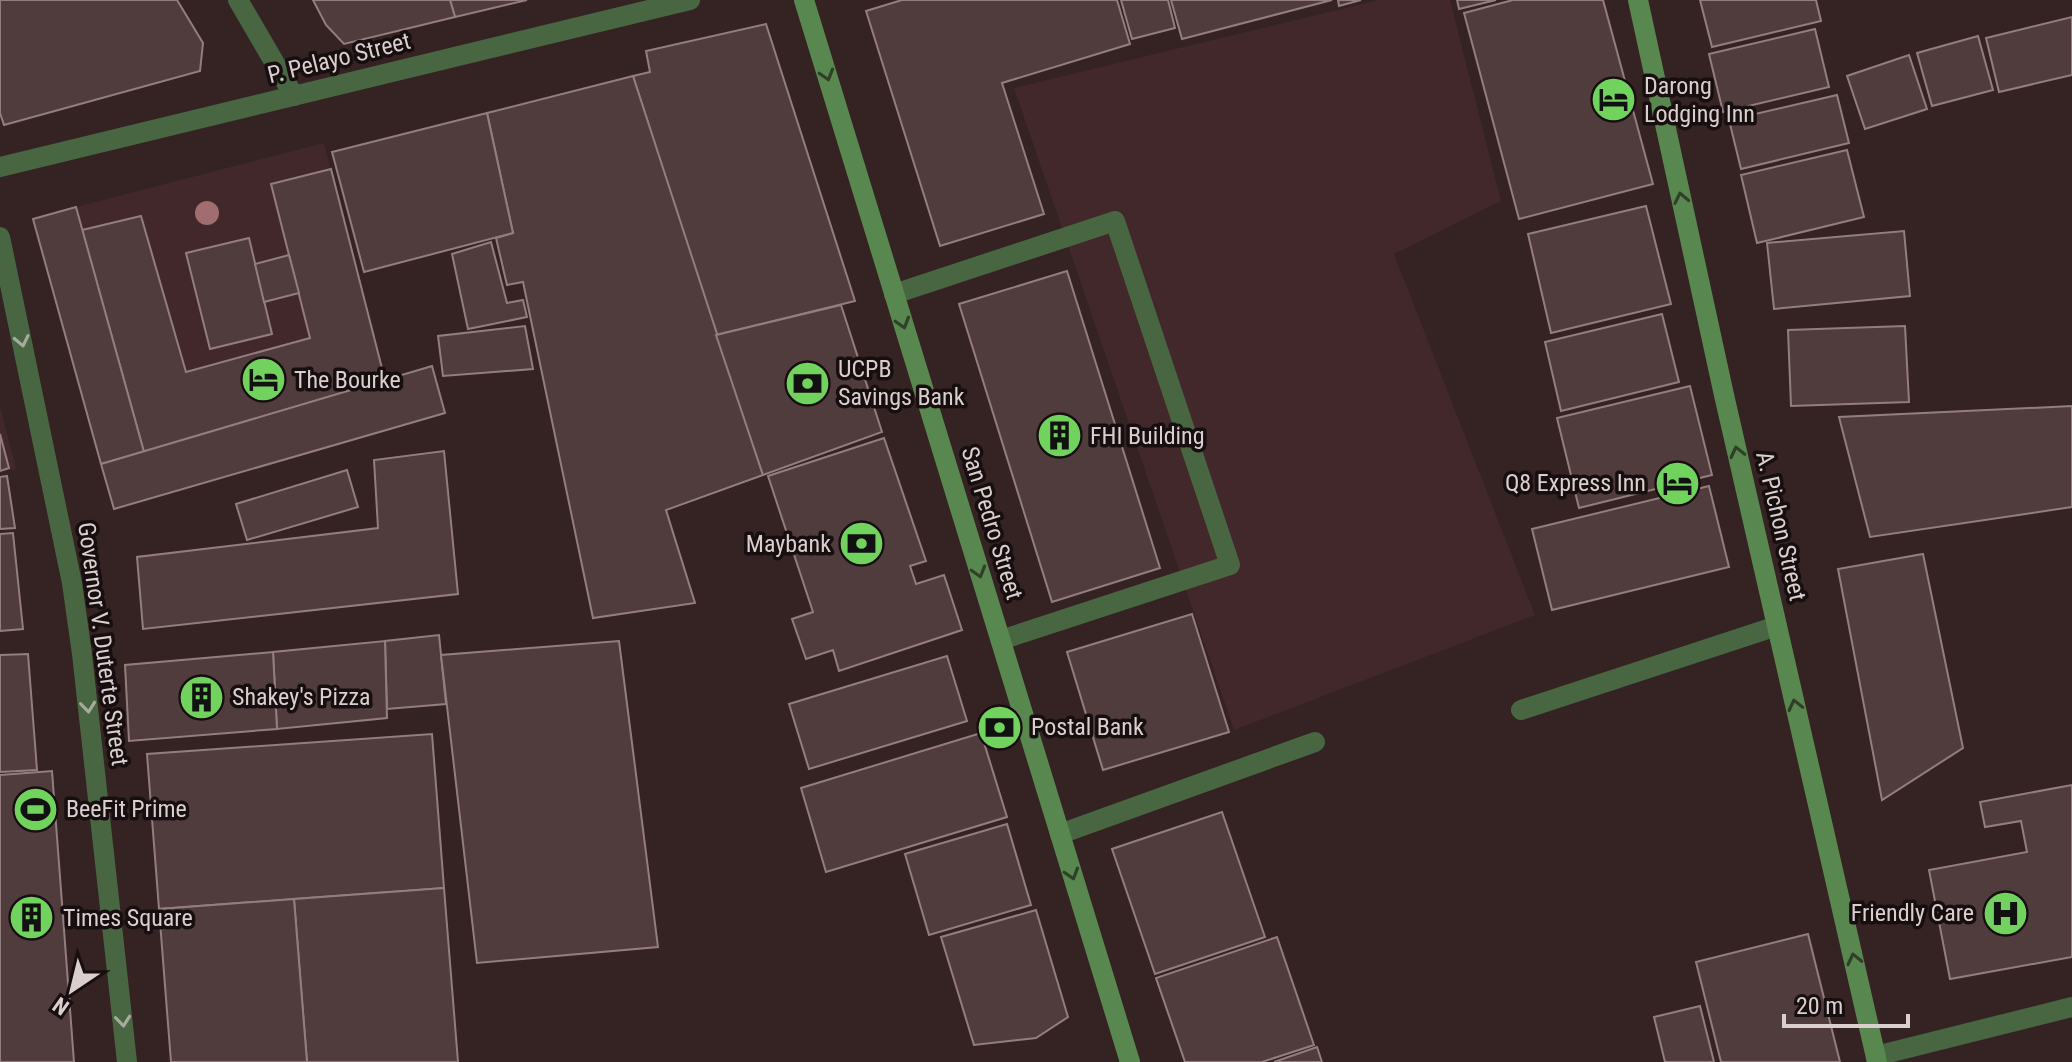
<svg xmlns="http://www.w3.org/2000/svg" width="2072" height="1062" viewBox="0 0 2072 1062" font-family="'Roboto Condensed',sans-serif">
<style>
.built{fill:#42282a}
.building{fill:#513c3d;stroke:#947d7e;stroke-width:2}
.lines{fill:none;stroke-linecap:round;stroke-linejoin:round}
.service{stroke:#486642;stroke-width:20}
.minor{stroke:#486642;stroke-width:20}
.tertiary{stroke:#486642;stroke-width:20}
.secondary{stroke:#58884f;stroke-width:20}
.tree{fill:#a16d70}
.oneway{stroke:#313f29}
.oneway2{stroke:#a8aa9d}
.labels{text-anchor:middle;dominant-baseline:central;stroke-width:7;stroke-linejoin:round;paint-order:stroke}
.street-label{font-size:24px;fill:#dbcece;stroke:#170e0f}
.poi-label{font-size:24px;fill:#dbcece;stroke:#170e0f;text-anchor:start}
</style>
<rect width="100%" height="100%" fill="#352223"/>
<g class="built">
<polygon points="1379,0 1450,0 1501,201 1394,254 1535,615 1234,730 1014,88"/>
<polygon points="324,143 385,380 144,452 76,207"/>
<polygon points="0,407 16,469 0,473"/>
</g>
<g class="building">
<polygon points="0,0 177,0 203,43 200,71 4,125 0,113"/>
<polygon points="450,0 527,0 455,17"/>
<polygon points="450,0 455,17 344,44 326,25 313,0"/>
<polygon points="902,0 1117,0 1130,44 1002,83 1044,214 940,246 866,11"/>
<polygon points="1121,0 1168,0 1175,28 1132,39"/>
<polygon points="1171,0 1332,0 1182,39"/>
<polygon points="1338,0 1361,0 1339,6"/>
<polygon points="1457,0 1496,0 1459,9"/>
<polygon points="1513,0 1603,0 1653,184 1519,219 1464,13"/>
<polygon points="1700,0 1816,0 1821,21 1712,47"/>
<polygon points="2072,17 2072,75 1999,92 1986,38"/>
<polygon points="766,24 855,301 716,335 633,76 650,72 646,51"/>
<polygon points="1815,29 1829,87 1723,112 1709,54"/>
<polygon points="1978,36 1993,90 1932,106 1917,53"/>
<polygon points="1909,55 1927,109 1865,129 1847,76"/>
<polygon points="633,76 763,475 666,510 695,603 593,618 523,282 507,285 496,238 513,233 487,113"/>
<polygon points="1837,95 1849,143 1741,169 1729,120"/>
<polygon points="487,113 513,233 364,272 332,152"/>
<polygon points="1847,150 1864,217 1757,243 1741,175"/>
<polygon points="331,169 385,380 144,452 82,230 141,216 186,372 310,338 271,184"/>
<polygon points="1646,206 1671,304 1551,333 1528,234"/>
<polygon points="76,207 144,452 101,464 33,219"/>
<polygon points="1904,231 1910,296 1774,309 1767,243"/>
<polygon points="249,238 272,334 210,349 186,253"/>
<polygon points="491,242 507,303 523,300 527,317 468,329 452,254"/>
<polygon points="289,255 299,293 264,302 255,264"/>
<polygon points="1067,271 1160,568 1052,602 959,304"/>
<polygon points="841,305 882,432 763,475 716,335"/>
<polygon points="1662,314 1679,382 1561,411 1545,342"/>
<polygon points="525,326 533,369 443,376 438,336"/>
<polygon points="1905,326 1909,402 1791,406 1788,330"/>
<polygon points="432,366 445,413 114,509 101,464"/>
<polygon points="1690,386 1712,475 1579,508 1557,418"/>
<polygon points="2072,406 2072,507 1870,537 1839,417"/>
<polygon points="0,434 9,468 0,471"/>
<polygon points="884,438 926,561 910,566 916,584 944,575 962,630 839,671 833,650 806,659 792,619 813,612 768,476"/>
<polygon points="444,451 458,594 143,629 137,557 378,528 374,460"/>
<polygon points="347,470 358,507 247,540 236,504"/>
<polygon points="7,476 15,528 0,529 0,477"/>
<polygon points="1709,486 1729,567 1552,610 1532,529"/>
<polygon points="13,533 23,629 0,631 0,534"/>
<polygon points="1923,554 1963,748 1882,800 1838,569"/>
<polygon points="1192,614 1229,732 1103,770 1067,652"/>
<polygon points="439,635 446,704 387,709 385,641"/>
<polygon points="385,641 387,718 277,729 273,652"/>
<polygon points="619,641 658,947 477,963 441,655"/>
<polygon points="273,652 277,729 129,741 125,665"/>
<polygon points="28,654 37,770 0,772 0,655"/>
<polygon points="947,656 967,721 809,769 789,704"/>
<polygon points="981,733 1007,817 826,872 801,788"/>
<polygon points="432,734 444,888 159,909 147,754"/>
<polygon points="52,771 74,1062 0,1062 0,775"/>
<polygon points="2072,785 2072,957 1950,979 1929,870 2027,852 2021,821 1985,827 1980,802"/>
<polygon points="1222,812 1265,937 1155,974 1112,849"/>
<polygon points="1007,824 1031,905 929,935 905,854"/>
<polygon points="444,888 458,1062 307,1062 294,899"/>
<polygon points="294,899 307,1062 171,1062 159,909"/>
<polygon points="1036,910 1068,1017 1036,1038 974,1045 941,937"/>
<polygon points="1808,934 1840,1062 1721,1062 1696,962"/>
<polygon points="1277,937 1314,1045 1262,1062 1185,1062 1156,978"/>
<polygon points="1700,1006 1714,1062 1665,1062 1654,1017"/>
<polygon points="1317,1047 1322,1062 1274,1062"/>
</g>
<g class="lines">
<g class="service">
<polyline points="894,294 1115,221 1230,565 1001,640"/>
<polyline points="1521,710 1777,626"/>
<polyline points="1060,834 1315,742"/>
</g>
<g class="minor">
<polyline points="0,237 72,583 82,654 127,1062"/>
<polyline points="1876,1056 2072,1007"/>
</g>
<g class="tertiary">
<polyline points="238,0 294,96"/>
<polyline points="0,167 690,0"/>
</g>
<g class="secondary">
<polyline points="804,0 1130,1062"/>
<polyline points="1638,0 1724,395 1877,1062"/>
</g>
</g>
<circle class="tree" cx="207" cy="213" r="12"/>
<defs><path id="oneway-chevron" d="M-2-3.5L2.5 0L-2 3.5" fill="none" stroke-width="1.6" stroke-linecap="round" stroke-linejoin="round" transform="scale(2)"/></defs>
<g class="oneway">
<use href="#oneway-chevron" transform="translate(827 75) rotate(73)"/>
<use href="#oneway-chevron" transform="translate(1681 198) rotate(-102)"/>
<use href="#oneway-chevron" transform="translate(903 323) rotate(73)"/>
<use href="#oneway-chevron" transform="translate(1737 452) rotate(-103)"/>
<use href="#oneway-chevron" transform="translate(979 572) rotate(73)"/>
<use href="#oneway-chevron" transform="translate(1795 705) rotate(-103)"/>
<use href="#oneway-chevron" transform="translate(1072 874) rotate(73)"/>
<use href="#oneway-chevron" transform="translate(1854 959) rotate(-103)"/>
</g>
<g class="oneway2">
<use href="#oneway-chevron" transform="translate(22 341) rotate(78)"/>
<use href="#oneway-chevron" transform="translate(88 707) rotate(84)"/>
<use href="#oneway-chevron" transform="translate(123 1021) rotate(84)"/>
</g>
<defs>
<symbol id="hotel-disc" viewBox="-11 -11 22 22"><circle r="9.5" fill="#71d35e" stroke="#170e0f"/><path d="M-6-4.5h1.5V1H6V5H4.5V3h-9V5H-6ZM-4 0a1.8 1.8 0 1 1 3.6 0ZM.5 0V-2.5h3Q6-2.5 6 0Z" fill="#111"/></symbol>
<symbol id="bank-disc" viewBox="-11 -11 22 22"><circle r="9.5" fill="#71d35e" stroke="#170e0f"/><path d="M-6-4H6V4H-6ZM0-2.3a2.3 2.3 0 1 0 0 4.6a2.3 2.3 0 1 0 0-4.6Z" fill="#111"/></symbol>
<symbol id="building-disc" viewBox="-11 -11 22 22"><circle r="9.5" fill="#71d35e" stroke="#170e0f"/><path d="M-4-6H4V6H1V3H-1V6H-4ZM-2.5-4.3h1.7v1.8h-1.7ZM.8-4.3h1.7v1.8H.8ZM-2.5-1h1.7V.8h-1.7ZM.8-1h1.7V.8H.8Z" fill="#111"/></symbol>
<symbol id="stadium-disc" viewBox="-11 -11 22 22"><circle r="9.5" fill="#71d35e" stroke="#170e0f"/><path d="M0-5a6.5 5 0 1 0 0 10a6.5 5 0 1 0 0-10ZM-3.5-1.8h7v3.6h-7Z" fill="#111"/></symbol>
<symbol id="hospital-disc" viewBox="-11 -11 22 22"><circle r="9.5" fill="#71d35e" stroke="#170e0f"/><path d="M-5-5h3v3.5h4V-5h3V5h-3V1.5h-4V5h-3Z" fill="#111"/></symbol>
</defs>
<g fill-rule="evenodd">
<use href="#hotel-disc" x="1588" y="74" width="51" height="51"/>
<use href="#hotel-disc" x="238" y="354" width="51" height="51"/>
<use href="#bank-disc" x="782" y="358" width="51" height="51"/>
<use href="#building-disc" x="1034" y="410" width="51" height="51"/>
<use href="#hotel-disc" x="1652" y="458" width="51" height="51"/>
<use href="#bank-disc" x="836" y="518" width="51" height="51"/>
<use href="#building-disc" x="176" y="672" width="51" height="51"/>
<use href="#bank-disc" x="974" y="702" width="51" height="51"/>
<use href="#stadium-disc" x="10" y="784" width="51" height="51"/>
<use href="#hospital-disc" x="1980" y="888" width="51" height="51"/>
<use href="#building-disc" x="6" y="892" width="51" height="51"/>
</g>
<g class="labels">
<g class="street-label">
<text transform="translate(339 58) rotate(-14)">P. Pelayo Street</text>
<text transform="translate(992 523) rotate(73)">San Pedro Street</text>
<text transform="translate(1781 526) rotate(77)">A. Pichon Street</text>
<text transform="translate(103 644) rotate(82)">Governor V. Duterte Street</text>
</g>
<g class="poi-label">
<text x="1644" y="86">Darong<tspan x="1644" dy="28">Lodging Inn</tspan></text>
<text x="838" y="369">UCPB<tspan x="838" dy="28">Savings Bank</tspan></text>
<text x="294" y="380">The Bourke</text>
<text x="1090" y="436">FHI Building</text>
<text x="1646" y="483" text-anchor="end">Q8 Express Inn</text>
<text x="831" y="544" text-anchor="end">Maybank</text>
<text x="232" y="697">Shakey's Pizza</text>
<text x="1031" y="727">Postal Bank</text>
<text x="66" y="809">BeeFit Prime</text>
<text x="1974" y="913" text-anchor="end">Friendly Care</text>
<text x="63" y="918">Times Square</text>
</g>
</g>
<g transform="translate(72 990) rotate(215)" stroke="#170e0f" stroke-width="6" paint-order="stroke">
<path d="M0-6L14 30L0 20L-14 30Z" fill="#dbcece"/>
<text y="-12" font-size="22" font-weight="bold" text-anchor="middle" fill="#dbcece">N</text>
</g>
<path d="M1784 1014v12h124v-12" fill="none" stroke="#dbcece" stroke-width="4"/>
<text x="1796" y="1014" font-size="24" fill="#dbcece" stroke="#170e0f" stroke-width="6" paint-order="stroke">20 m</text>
</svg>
